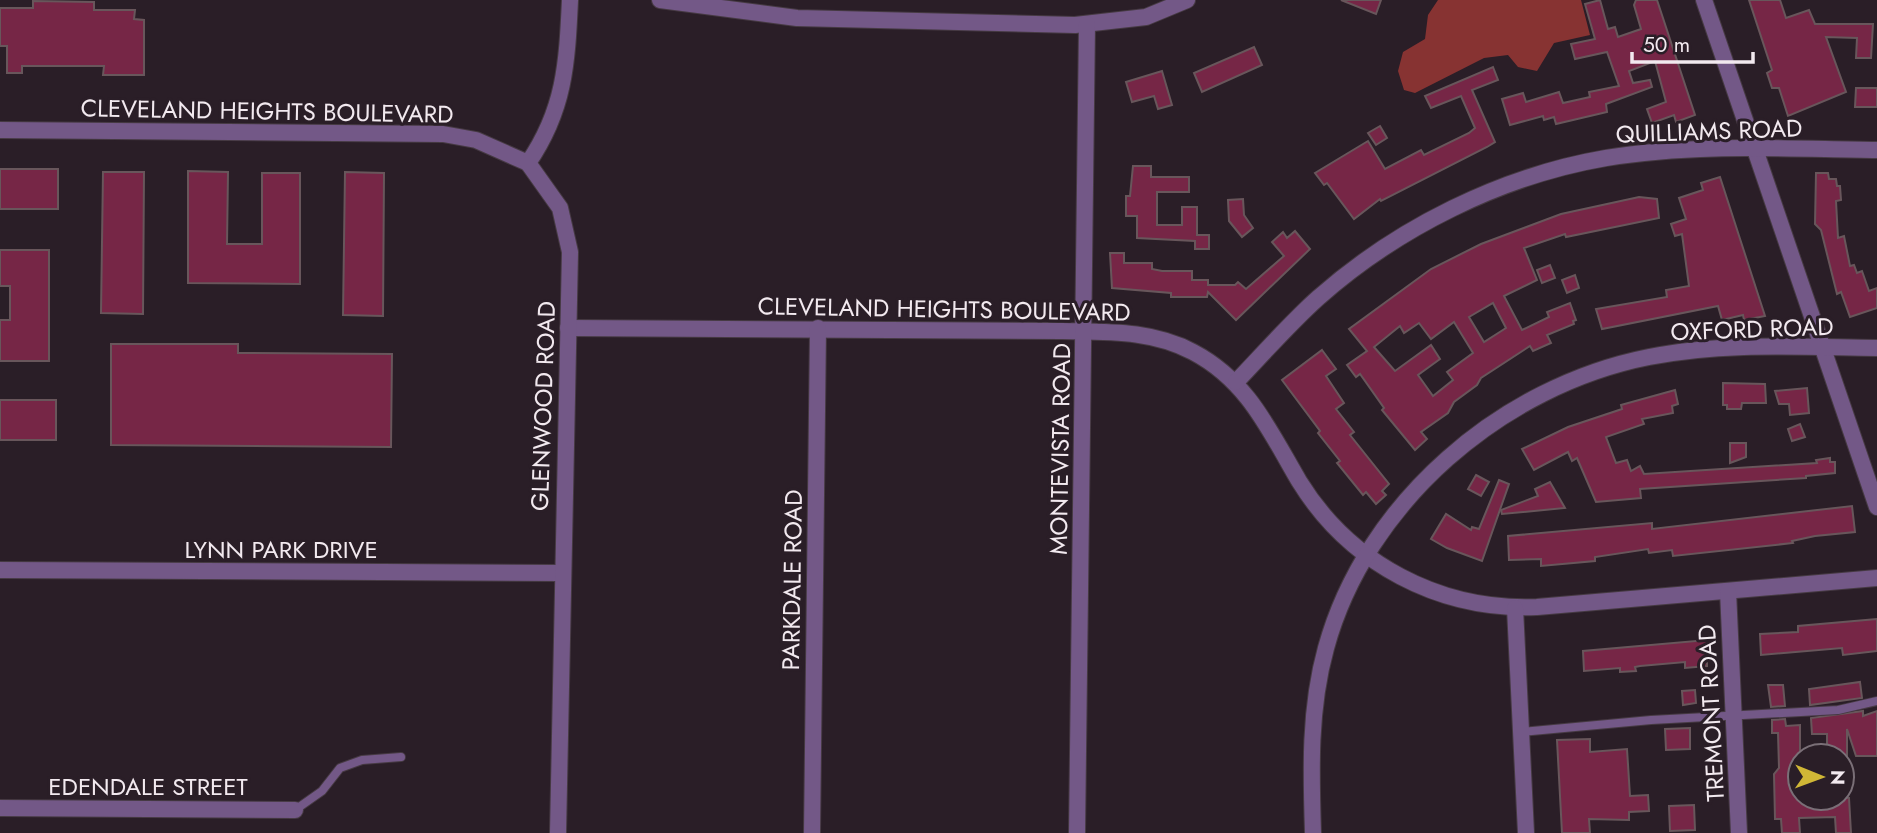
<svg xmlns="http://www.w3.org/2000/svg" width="1877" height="833" viewBox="0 0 1877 833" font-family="Jost,sans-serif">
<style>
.forest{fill:#873332}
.building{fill:#762646;stroke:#68565b;stroke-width:2;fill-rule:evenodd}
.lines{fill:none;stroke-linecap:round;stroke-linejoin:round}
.service-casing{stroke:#463a43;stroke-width:10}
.minor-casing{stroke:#463a43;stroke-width:18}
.service{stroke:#735887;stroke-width:8}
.minor{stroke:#735887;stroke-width:16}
.labels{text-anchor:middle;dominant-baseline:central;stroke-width:6;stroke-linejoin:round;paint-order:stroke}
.street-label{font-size:24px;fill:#f2e9ef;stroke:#2a1e27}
</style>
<rect width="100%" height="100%" fill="#2a1e27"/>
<polygon class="forest" points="1438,0 1581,0 1590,35 1554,43 1537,71 1518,67 1508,55 1484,58 1415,93 1404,90 1398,71 1403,52 1425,39 1428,15"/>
<g class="building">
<polygon points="1341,0 1381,0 1376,14"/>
<polygon points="1600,0 1608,29 1615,27 1618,37 1641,29 1634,5 1636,0 1657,0 1695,115 1676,122 1674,115 1652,123 1647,109 1666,102 1655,61 1629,71 1633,83 1650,80 1652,87 1606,104 1607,112 1556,124 1554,117 1544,120 1543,116 1510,125 1502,99 1523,93 1526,102 1559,92 1563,103 1590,97 1589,92 1619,86 1607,52 1575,59 1571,44 1595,39 1585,4"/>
<polygon points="1749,0 1780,0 1786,18 1809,10 1815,24 1873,24 1871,58 1856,58 1857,38 1826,37 1846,92 1788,116 1779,88 1772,88 1767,73 1772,70"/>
<polygon points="33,1 94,2 94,10 135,10 134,19 144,20 144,75 103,75 104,66 22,66 22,73 7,73 7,46 0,46 0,8 33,8"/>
<polygon points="1254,47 1262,65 1202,92 1194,73"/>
<polygon points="1493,67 1498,80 1472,90 1495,142 1487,147 1381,201 1380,199 1354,219 1327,183 1324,185 1315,173 1368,141 1385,169 1421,150 1424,155 1469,133 1475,128 1461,96 1431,108 1425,96"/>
<polygon points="1162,71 1172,105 1158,109 1154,96 1132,102 1126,82"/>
<polygon points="1856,88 1877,88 1877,107 1855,107"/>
<polygon points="1380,126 1387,138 1376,145 1368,133"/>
<polygon points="1133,166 1151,166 1151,177 1189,177 1189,192 1157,192 1157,225 1182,225 1182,207 1197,207 1197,235 1209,235 1209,249 1195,249 1195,241 1137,238 1137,216 1126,216 1126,196 1130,196"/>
<rect x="0" y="169" width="58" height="40"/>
<polygon points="188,171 228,172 227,244 262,244 262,173 300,173 300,284 188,283"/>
<polygon points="103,172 144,172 143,314 101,313"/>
<polygon points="345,172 384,173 383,316 343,315"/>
<polygon points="1816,173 1828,173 1829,179 1836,179 1837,186 1840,186 1841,200 1836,201 1838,238 1844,236 1850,266 1854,265 1857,273 1862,271 1869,291 1877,288 1877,308 1850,317 1841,292 1837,294 1821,230 1815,224"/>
<polygon points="1720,177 1765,316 1744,320 1743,315 1722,320 1718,306 1602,329 1596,309 1667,297 1666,290 1689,286 1682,234 1675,236 1671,224 1686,219 1679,198 1703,190 1701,183"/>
<path d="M1639 197 1657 199 1659 218 1566 237 1565 234 1524 248 1537 280 1504 296 1522 330 1549 317 1547 312 1570 303 1576 320 1573 321 1574 324 1547 335 1551 343 1533 351 1530 346 1481 378 1477 385 1454 402 1448 413 1421 432 1427 439 1415 450 1382 410 1384 408 1360 374 1356 377 1347 365 1367 351 1349 329 1431 269 1481 244 1561 214ZM1493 303 1506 328 1484 342 1469 317ZM1454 322 1473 353 1447 372 1453 380 1433 396 1418 375 1440 359 1431 345 1395 371 1374 347 1400 326 1404 333 1419 323 1431 339Z"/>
<polygon points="1243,199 1244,215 1253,228 1242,237 1229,221 1228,200"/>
<polygon points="1295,231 1310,249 1236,320 1208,292 1207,297 1171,297 1171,293 1112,288 1110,253 1124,253 1124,263 1152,263 1152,269 1162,271 1192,271 1192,280 1208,280 1208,285 1235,285 1238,282 1246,289 1284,256 1272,242 1283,232 1287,238"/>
<polygon points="0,250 49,250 49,361 0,361 0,320 10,320 10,286 0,286"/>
<polygon points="1550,265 1555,278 1542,283 1537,270"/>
<polygon points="1575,275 1579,288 1567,293 1562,280"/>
<polygon points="111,344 238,344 238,353 392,354 391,447 111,445"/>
<polygon points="1322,350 1336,369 1326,376 1344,403 1336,409 1354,432 1350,435 1389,484 1382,491 1386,495 1376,504 1366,492 1363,495 1337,463 1340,461 1318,433 1320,431 1282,380"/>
<polygon points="1723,383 1765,384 1766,403 1742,403 1741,409 1727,409 1727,405 1723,405"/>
<polygon points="1807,388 1809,413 1790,415 1789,404 1779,404 1775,391"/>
<polygon points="1675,390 1678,404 1672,406 1673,413 1642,419 1644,424 1606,437 1616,463 1627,460 1631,471 1640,466 1644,474 1817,463 1816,460 1830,458 1830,462 1835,462 1835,473 1806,476 1806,478 1640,489 1641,498 1596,502 1577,458 1572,461 1568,452 1534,470 1522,449 1568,427 1622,409 1621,405"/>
<rect x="0" y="400" width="56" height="40"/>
<polygon points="1800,424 1805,437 1792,441 1788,429"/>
<polygon points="1730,443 1746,443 1746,457 1730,463"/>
<polygon points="1476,475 1489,482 1481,496 1468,489"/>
<polygon points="1499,480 1509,484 1482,561 1447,548 1431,539 1446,514 1471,530 1472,527 1479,529"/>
<polygon points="1550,482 1565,508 1502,514 1501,510 1538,496 1535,489"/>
<polygon points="1852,506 1855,532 1815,536 1792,541 1793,543 1673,556 1672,550 1649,553 1648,549 1595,557 1595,561 1541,566 1541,559 1509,560 1508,536 1652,523 1652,529"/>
<polygon points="1877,619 1877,651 1843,655 1842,648 1761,655 1760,634 1798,632 1798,626"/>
<polygon points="1707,640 1707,666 1685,668 1685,662 1640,666 1635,667 1636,671 1620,672 1620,668 1584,671 1583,651"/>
<polygon points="1860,682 1862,698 1810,705 1809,689"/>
<polygon points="1768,685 1783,685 1785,706 1771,707"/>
<polygon points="1695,690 1696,703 1683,705 1682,691"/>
<polygon points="1863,711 1863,716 1877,711 1877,756 1856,756 1847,729 1847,756 1827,756 1827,734 1812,734 1811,718"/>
<polygon points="1785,719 1786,726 1800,725 1800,798 1849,798 1851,833 1836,833 1835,817 1799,818 1800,833 1782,833 1781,819 1775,819 1774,774 1779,768 1778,733 1772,733 1772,720"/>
<polygon points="1690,728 1690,749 1666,750 1665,729"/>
<polygon points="1590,739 1590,752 1627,749 1630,796 1648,795 1649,811 1629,812 1629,820 1589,819 1590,833 1562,833 1557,740"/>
<polygon points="1694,805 1695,830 1670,831 1669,806"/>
</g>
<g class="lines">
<defs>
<g id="service">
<polyline points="1521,732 1651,720 1838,710 1877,701"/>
<polyline points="295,810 322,791 340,768 362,760 401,757"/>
</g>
<g id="minor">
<polyline points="660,0 797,18 1075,25 1146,17 1187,0"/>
<polyline points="1704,0 1877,507"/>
<polyline points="0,130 443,134 476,140 528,163"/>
<path d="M568 328 1062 331C1107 332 1152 330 1193 352 1248 381 1269 430 1299 481 1350 564 1440 611 1537 607L1877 578"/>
<path d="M1236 382C1263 354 1289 324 1318 298 1397 228 1501 176 1606 158 1695 143 1787 149 1877 150"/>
<polyline points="0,570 561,573"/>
<polyline points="1728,591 1739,833"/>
<polyline points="1515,608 1526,833"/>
<polyline points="0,808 295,810"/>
<path d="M558 833 570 252 560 208 528 163C565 109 567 63 570 0"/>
<polyline points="812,833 818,328"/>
<polyline points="1077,833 1087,24"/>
<path d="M1313 833C1311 771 1309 709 1326 648 1366 502 1502 386 1649 357 1723 342 1802 347 1877 348"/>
</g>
</defs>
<use href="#service" class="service-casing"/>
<use href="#minor" class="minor-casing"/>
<use href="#service" class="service"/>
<use href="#minor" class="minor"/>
</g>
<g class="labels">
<g class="street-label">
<text transform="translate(267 111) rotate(1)">CLEVELAND HEIGHTS BOULEVARD</text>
<text transform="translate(1709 131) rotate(-2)">QUILLIAMS ROAD</text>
<text transform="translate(944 309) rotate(1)">CLEVELAND HEIGHTS BOULEVARD</text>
<text transform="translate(1752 329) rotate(-2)">OXFORD ROAD</text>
<text transform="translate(543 406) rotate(-88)">GLENWOOD ROAD</text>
<text transform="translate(1060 449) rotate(-89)">MONTEVISTA ROAD</text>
<text x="281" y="549">LYNN PARK DRIVE</text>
<text transform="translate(792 580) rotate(-89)">PARKDALE ROAD</text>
<text transform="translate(1711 713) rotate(-93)">TREMONT ROAD</text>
<text x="148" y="786">EDENDALE STREET</text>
</g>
</g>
<g transform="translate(1821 777) rotate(91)"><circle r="33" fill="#2a1e27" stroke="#7a6f77" stroke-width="2"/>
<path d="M0-5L12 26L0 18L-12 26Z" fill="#d0b736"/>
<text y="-10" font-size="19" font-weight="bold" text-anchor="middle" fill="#f2e9ef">N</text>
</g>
<path d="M1632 52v10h121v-10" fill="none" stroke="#f2e9ef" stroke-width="3.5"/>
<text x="1643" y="52" font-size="21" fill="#f2e9ef" stroke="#2a1e27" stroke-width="5" paint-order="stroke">50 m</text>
</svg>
